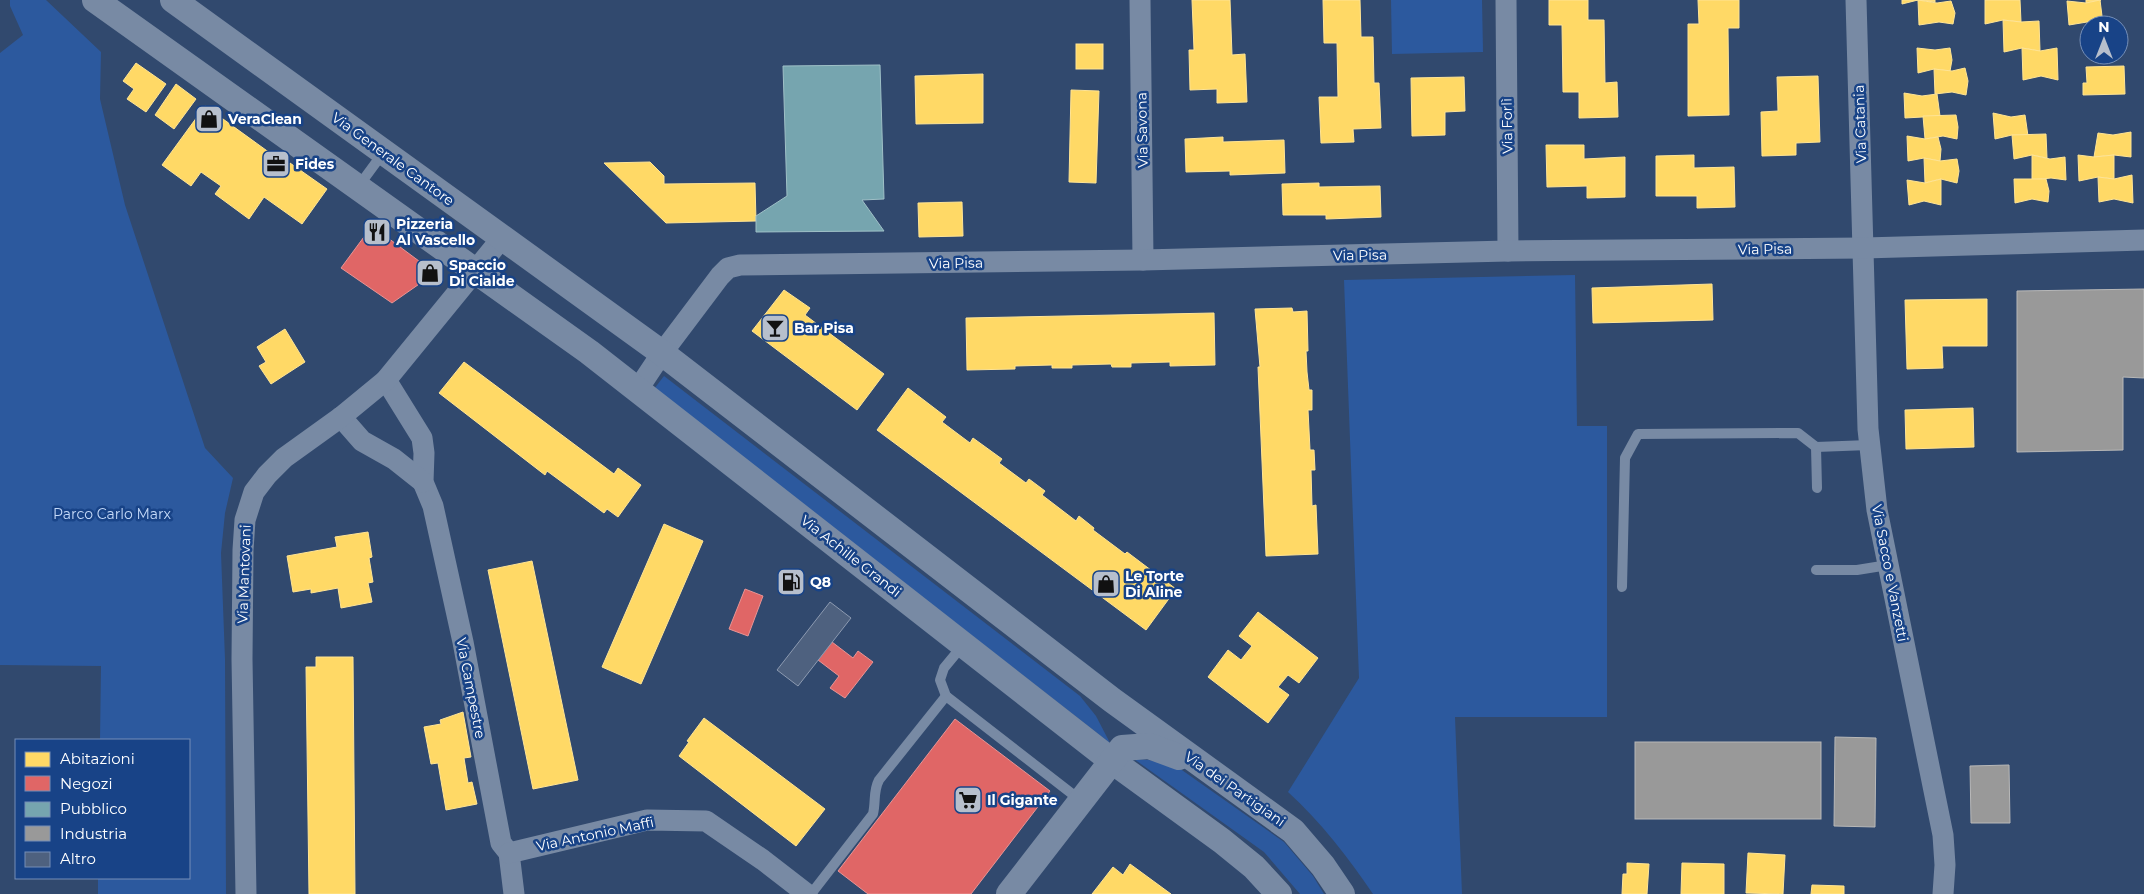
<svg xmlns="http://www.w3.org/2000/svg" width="2144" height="894" viewBox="0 0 2144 894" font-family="Montserrat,sans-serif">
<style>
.green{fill:#2c599e}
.homes{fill:#ffd966;stroke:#ffe494}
.shops{fill:#e06666;stroke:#e99494}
.public{fill:#76a5af;stroke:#9fc0c7}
.industry{fill:#999;stroke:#b8b8b8}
.building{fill:#4e617f;stroke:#8c9ab1}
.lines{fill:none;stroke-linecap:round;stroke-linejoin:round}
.service{stroke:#788aa4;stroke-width:10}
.minor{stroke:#788aa4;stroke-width:21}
.tertiary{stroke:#788aa4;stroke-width:26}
.labels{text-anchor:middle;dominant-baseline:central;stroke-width:5;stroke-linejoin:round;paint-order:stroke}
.poi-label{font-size:14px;font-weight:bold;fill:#fff;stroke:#184387;text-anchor:start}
.street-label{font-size:14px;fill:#fff;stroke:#184387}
.park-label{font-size:14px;fill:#c5daf9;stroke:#184387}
</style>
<rect width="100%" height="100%" fill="#31496e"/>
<g class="green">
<polygon points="10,0 46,0 101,52 100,99 125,205 205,448 233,478 225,513 221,553 225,659 226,894 98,894 98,878 189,878 189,740 100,740 101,666 0,665 0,53 23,35 10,6"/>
<polygon points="1391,0 1482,0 1483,52 1392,54"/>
<path d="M1575 275 1577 426H1607V717H1455L1462 894H1373C1348 857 1321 822 1288 792L1359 678 1344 280Z"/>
<polygon points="664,376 1080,696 1096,716 1110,743 654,389"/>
<polygon points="1134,759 1149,760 1179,768 1284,842 1313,876 1324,894 1300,894 1264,852"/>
</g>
<g class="homes">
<polygon points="1192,0 1230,0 1232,55 1245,54 1247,102 1217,103 1217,89 1190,90 1189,50 1194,50"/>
<polygon points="1323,0 1360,0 1361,37 1373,37 1374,83 1379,83 1381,128 1353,129 1354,142 1321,143 1319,97 1338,97 1337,43 1324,43"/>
<polygon points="1549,0 1588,0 1588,20 1604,20 1605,83 1617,82 1618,117 1579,118 1579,92 1563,92 1562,25 1549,25"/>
<polygon points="1698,0 1739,0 1739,28 1728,28 1729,115 1688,116 1688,24 1699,24"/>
<polygon points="1902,0 1935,0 1935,2 1918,0 1902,4"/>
<polygon points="1918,0 1937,3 1951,1 1955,13 1953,24 1939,22 1919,25"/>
<polygon points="1985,0 2020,0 2021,22 2003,20 1985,24"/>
<polygon points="2086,0 2101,0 2086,3"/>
<polygon points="2100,0 2103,24 2087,22 2069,25 2067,1 2086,3"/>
<polygon points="2003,20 2021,22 2039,21 2040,51 2022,48 2004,52"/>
<rect x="1076" y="44" width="27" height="25"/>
<polygon points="1917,48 1935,50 1950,48 1952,60 1950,71 1934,69 1918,73"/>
<polygon points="2022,48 2040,51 2057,48 2058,80 2041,76 2023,80"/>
<polygon points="136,63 166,84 146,112 127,99 134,89 123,81"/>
<polygon points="2124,66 2125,94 2083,95 2083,83 2087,83 2086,67"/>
<polygon points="1965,68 1968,81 1966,95 1952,92 1935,94 1934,69 1952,71"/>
<polygon points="983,74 983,123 916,124 915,76"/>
<polygon points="1818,76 1820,142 1796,143 1796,155 1762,156 1761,112 1778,111 1777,77"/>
<polygon points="1464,77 1465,111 1445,112 1445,135 1412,136 1411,78"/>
<polygon points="176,84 196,99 174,129 155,115"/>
<polygon points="1071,90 1099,91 1096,183 1069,182"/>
<polygon points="1904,93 1922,96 1937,94 1940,116 1905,118"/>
<polygon points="205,106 288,166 290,163 327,189 302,224 264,197 249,219 215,194 221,186 201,172 191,186 162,165"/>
<polygon points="1993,113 2011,117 2025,115 2028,136 2012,135 1995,139"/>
<polygon points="1956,115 1958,127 1957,139 1943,136 1925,139 1923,116"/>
<polygon points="2131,132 2131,157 2114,155 2094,157 2098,133 2113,135"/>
<polygon points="2046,134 2047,158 2032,155 2014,159 2012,135"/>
<polygon points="1907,136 1925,139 1938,137 1941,149 1940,161 1924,158 1908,161"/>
<polygon points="1223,137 1223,142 1284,140 1285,173 1230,175 1230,171 1186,172 1185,139"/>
<polygon points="1546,145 1584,145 1584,159 1625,157 1625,197 1587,198 1587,186 1547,187"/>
<polygon points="1694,155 1694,168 1734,167 1735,207 1697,208 1697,196 1656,196 1656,156"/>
<polygon points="2032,155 2050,159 2065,157 2066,180 2051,178 2032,180"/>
<polygon points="2078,155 2094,157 2114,155 2114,179 2098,177 2079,181"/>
<polygon points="1924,158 1940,161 1957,159 1959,171 1957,183 1941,179 1925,183"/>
<polygon points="650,162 664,176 664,184 755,183 756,221 666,223 604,163"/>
<polygon points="2132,175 2133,203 2114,199 2099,202 2098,177 2114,179"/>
<polygon points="1941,179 1941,205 1924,201 1909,205 1907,180 1925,183"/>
<polygon points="2014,179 2046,179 2049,191 2048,202 2032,199 2015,203"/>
<polygon points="1319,183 1319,187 1380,186 1381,217 1326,219 1326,215 1283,215 1282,184"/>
<polygon points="962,202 963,236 919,237 918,203"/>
<polygon points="1712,284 1713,320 1593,323 1592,288"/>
<polygon points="784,290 810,308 805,315 884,374 857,410 752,331"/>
<polygon points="1987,299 1987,346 1942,346 1943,368 1907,369 1905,300"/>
<polygon points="1292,308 1293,312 1307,311 1308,351 1306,351 1307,372 1309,390 1312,390 1312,410 1308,410 1310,450 1314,450 1315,470 1311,470 1312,506 1316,505 1318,554 1266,556 1258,367 1260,367 1255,309"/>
<polygon points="1214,313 1215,365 1170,366 1170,362 1131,363 1131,367 1112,367 1111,364 1072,365 1072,368 1052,368 1052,365 1015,366 1015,369 967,370 966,318"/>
<polygon points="285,329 305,362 271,384 259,366 266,362 257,347"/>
<polygon points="464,362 614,474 618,468 641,485 618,517 607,509 604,513 547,471 545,475 439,393"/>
<polygon points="908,388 946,417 942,422 970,443 973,438 1002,459 999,463 1026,483 1029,479 1045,491 1042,495 1076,521 1079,516 1094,528 1093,530 1125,554 1127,552 1176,589 1146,630 877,430"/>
<polygon points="1973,408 1974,447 1906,449 1905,410"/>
<polygon points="664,524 703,541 641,684 602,667"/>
<polygon points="368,532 372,557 369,558 373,582 368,583 372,602 341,608 338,588 311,593 311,589 293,592 287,556 337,547 335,537"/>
<polygon points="532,561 578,780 533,789 488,570"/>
<polygon points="1258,612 1318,658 1299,683 1288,675 1278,687 1289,695 1268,723 1208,677 1228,650 1241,660 1252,646 1239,636"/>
<polygon points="316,657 353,657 355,894 309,894 306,667 316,667"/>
<polygon points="463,712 471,757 464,758 468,783 472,782 477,804 446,810 438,763 431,764 424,727 441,724 440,720"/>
<polygon points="704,718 825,809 796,846 679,756 689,742 687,741"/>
<polygon points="1748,853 1785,855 1783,894 1746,893"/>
<polygon points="1627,863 1649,864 1647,894 1622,894 1623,874 1627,874"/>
<polygon points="1682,863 1724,864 1724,894 1681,894"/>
<polygon points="1130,864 1171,894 1092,894 1113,867 1123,875"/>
<polygon points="1812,885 1844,886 1844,894 1811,894"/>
</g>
<g class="shops">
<polygon points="372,226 435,273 392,303 341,268"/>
<polygon points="745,589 763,596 748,636 729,629"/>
<polygon points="832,642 853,658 858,651 873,662 845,698 830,688 839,676 818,660"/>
<polygon points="955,719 1050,791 971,894 868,894 838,871"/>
</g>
<polygon class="public" points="880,65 884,199 862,200 884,231 756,232 756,216 787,196 783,66"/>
<g class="industry">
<polygon points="2144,289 2144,378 2123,377 2123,450 2017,452 2017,291"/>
<polygon points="1835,737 1876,738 1875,827 1834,826"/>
<rect x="1635" y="742" width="186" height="77"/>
<polygon points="2009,765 2010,823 1971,823 1970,766"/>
</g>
<polygon class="building" points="830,602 851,618 798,686 777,670"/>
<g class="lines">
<g class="service">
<polyline points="358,187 383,153"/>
<polyline points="1816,447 1817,488"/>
<polyline points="1816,570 1857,570 1888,565"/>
<polyline points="1622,587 1625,458 1638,434 1798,433 1816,447 1869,445"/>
<polyline points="946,696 940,680 944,668 963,645"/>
<path d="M811 894 873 814C876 801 873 791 879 780L946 696 1080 800"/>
</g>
<g class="minor">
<polyline points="1140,0 1143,260"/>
<polyline points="1506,0 1508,251"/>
<polyline points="1856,0 1868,429 1877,510 1943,835 1945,865 1943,894"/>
<polyline points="386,380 422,438 424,453 423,482 433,506 463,642 501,843 509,853 514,894"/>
<polyline points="638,389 662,353 720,276 728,268 740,265 1143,260 1508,251 1864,248 2144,240"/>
<polyline points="341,417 362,441 394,459 423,482"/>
<polyline points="509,853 647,820 706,821 763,860 807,894"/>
<polyline points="246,894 242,659 243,550 245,520 254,492 267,475 284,458 341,417 386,380 502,238"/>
</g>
<g class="tertiary">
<polyline points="95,0 589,352 1112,761 1222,841 1254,867 1279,894"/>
<polyline points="173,0 662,353 1112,700 1293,831 1323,866 1342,894"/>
<polyline points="1009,894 1122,748 1149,746 1179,757"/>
</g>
</g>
<defs>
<symbol id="shop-square" viewBox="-11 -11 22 22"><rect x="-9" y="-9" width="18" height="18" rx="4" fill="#b7bfcc" stroke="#184387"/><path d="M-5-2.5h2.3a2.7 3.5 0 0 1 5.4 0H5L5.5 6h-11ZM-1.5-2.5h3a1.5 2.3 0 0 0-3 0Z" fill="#111"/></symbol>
<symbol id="office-square" viewBox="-11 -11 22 22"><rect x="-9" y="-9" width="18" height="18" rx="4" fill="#b7bfcc" stroke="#184387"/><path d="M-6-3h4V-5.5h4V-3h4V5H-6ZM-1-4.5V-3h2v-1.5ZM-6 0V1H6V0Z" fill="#111"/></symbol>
<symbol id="restaurant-square" viewBox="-11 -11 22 22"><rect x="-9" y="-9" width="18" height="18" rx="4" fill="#b7bfcc" stroke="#184387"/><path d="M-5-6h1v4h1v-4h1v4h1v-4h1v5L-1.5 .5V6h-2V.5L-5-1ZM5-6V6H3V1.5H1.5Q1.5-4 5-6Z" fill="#111"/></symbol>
<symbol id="bar-square" viewBox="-11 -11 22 22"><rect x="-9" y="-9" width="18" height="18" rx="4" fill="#b7bfcc" stroke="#184387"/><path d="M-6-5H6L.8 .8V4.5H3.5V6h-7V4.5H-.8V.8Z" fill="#111"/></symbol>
<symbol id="fuel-square" viewBox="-11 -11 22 22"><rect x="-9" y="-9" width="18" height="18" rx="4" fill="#b7bfcc" stroke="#184387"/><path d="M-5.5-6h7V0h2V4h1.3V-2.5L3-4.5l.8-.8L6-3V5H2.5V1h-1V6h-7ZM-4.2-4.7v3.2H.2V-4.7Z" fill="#111"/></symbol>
<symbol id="supermarket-square" viewBox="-11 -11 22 22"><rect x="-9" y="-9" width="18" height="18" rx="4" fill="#b7bfcc" stroke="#184387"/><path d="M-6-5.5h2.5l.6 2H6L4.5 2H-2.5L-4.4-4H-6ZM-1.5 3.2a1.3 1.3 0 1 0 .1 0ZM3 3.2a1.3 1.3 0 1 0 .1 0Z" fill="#111"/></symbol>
</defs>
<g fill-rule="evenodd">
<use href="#shop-square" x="193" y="103" width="32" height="32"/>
<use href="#office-square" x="260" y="148" width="32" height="32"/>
<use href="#restaurant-square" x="361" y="216" width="32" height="32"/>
<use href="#shop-square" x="414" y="257" width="32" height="32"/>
<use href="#bar-square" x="759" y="312" width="32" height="32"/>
<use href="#fuel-square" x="775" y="566" width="32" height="32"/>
<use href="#shop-square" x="1090" y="568" width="32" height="32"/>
<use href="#supermarket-square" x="952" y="784" width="32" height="32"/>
</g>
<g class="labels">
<g class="poi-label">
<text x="228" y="119">VeraClean</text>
<text x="295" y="164">Fides</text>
<text x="396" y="224">Pizzeria<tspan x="396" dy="16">Al Vascello</tspan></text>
<text x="449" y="265">Spaccio<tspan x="449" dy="16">Di Cialde</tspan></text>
<text x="794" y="328">Bar Pisa</text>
<text x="1125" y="576">Le Torte<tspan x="1125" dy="16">Di Aline</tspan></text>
<text x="810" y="582">Q8</text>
<text x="987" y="800">Il Gigante</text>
</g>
<g class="street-label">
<text transform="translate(1860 124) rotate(-92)">Via Catania</text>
<text transform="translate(1507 126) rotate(-91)">Via Forlì</text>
<text transform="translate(1142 130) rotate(-91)">Via Savona</text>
<text transform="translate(393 159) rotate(36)">Via Generale Cantore</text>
<text transform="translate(1765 249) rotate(-1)">Via Pisa</text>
<text transform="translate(1360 255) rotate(-1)">Via Pisa</text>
<text transform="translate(956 263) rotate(-1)">Via Pisa</text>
<text transform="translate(851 556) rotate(38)">Via Achille Grandi</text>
<text transform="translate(1890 573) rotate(79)">Via Sacco e Vanzetti</text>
<text transform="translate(244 574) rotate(-88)">Via Mantovani</text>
<text transform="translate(471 688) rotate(79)">Via Campestre</text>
<text transform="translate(1235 789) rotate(35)">Via dei Partigiani</text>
<text transform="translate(595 834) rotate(-12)">Via Antonio Maffi</text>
</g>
<g class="park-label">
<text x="112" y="514">Parco Carlo Marx</text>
</g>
</g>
<rect x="15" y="739" width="175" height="140" fill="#184387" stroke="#748eb7"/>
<rect x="25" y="752" width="25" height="15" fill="#ffd966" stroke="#748eb7"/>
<text x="60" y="764" font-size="15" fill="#ffffff">Abitazioni</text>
<rect x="25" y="776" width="25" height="15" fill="#e06666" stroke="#748eb7"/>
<text x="60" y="789" font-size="15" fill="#ffffff">Negozi</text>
<rect x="25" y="802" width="25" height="15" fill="#76a5af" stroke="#748eb7"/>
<text x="60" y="814" font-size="15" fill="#ffffff">Pubblico</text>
<rect x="25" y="826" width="25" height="15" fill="#999999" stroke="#748eb7"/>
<text x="60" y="839" font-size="15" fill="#ffffff">Industria</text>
<rect x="25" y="852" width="25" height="15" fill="#4e617f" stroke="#748eb7"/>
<text x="60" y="864" font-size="15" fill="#ffffff">Altro</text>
<g transform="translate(2104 40)"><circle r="24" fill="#184387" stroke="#748eb7"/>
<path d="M0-4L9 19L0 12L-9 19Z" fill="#b7bfcc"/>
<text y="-8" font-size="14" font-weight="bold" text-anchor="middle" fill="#ffffff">N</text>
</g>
</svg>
